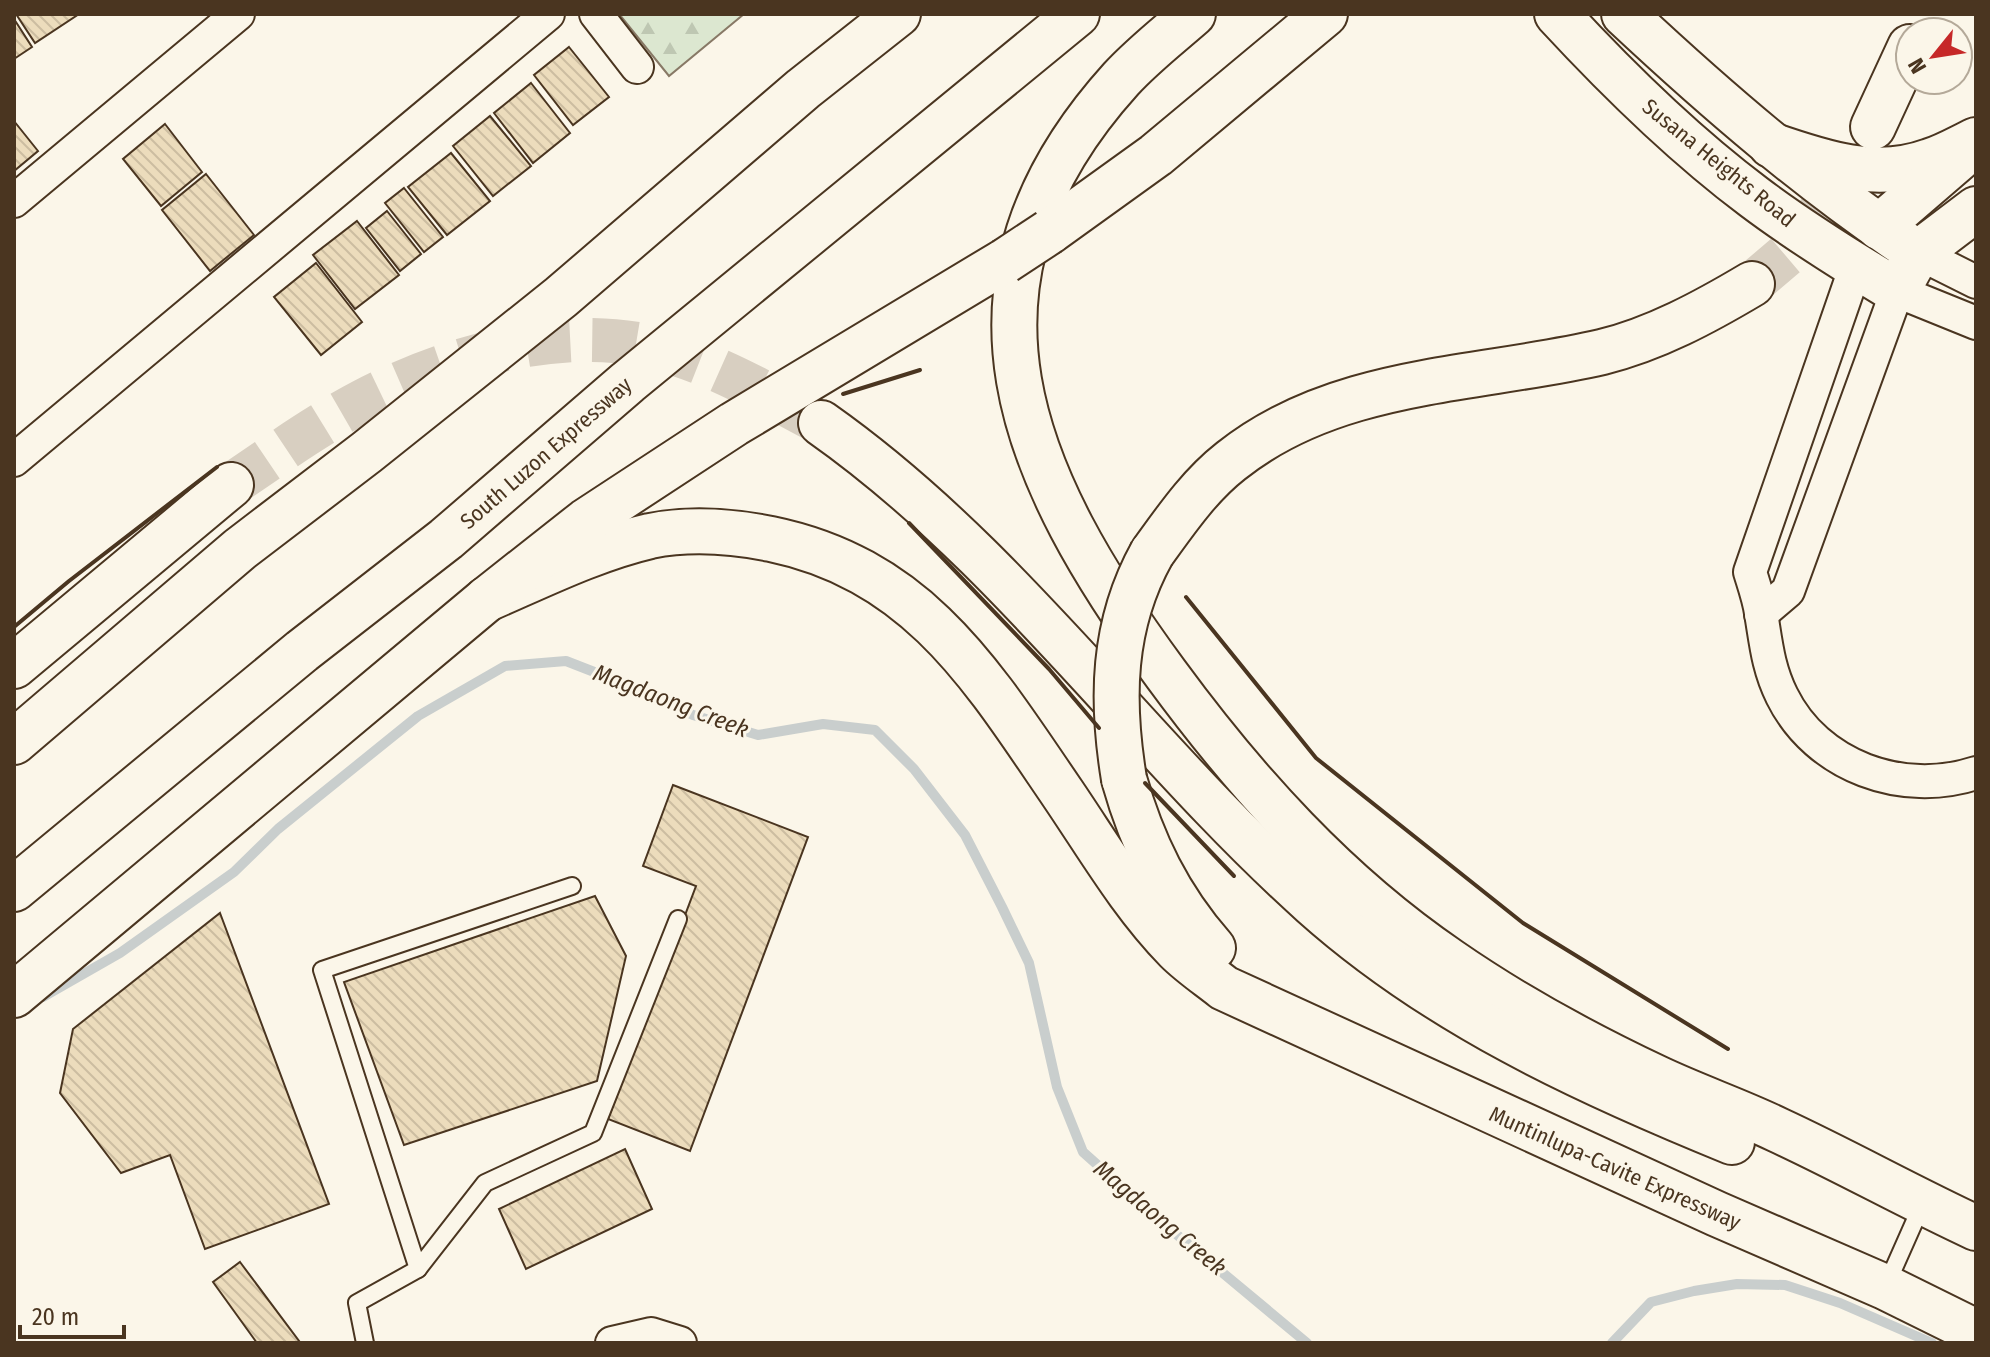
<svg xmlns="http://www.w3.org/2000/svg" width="1990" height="1357" viewBox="0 0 1990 1357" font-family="'Fira Sans Condensed',sans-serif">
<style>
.forest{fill:url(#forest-firs);stroke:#887966;stroke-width:2}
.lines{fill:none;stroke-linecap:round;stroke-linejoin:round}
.stream{stroke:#c9cecd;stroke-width:10}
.building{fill:url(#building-back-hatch);stroke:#4a3520;stroke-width:2}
.highway-tunnel{stroke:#d8cfc1;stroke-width:44;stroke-dasharray:44 22;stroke-linecap:butt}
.lane-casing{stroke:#4a3520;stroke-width:20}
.street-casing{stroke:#4a3520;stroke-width:36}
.secondary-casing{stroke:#4a3520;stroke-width:48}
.highway-casing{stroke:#4a3520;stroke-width:48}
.lane{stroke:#fbf6e9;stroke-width:16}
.street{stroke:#fbf6e9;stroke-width:32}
.secondary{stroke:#fbf6e9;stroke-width:44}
.highway{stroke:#fbf6e9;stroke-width:44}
.highway-bridge-casing{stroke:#4a3520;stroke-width:48;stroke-linecap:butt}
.highway-bridge{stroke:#fbf6e9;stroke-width:44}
.wall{stroke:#4a3520;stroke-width:4}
.labels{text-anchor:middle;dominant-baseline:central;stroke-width:6;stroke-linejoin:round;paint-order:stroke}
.street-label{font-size:22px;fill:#4a3520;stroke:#fbf6e9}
.water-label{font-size:24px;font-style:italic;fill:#4a3520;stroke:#fbf6e9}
</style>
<defs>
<pattern id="forest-firs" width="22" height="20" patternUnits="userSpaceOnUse" patternTransform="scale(2)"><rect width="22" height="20" fill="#dce7d0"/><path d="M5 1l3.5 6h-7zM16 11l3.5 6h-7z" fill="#bec7b2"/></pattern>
<pattern id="building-back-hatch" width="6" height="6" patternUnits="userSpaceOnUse" patternTransform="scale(2)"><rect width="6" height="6" fill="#ecdcbc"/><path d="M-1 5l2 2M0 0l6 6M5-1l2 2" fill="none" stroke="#ccbda1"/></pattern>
</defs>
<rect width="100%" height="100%" fill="#fbf6e9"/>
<polygon class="forest" points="619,14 744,14 669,76"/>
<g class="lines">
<g class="stream">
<polyline points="43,997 120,953 234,872 278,829 418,716 505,666 566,661 625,684 693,715 758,735 823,724 875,730 914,769 965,835 1002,907 1029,963 1057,1087 1083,1152 1158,1219 1307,1343"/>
<polyline points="1612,1343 1651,1302 1694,1291 1737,1284 1785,1285 1840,1303 1932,1343"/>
</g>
</g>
<g class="building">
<polygon points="16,14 79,14 35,43"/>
<polygon points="14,19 32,47 14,59"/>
<polygon points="569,47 609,97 573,125 534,75"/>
<polygon points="531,83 570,133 533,163 494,113"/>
<polygon points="490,116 531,166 493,196 453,146"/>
<polygon points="14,121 38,151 14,171"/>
<polygon points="165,124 202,172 161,206 123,159"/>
<polygon points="451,153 490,201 447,235 408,187"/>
<polygon points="206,174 254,235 210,271 162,210"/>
<polygon points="404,188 443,237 424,252 385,203"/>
<polygon points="387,211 421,254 400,271 366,228"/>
<polygon points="357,221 399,275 355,309 313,255"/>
<polygon points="316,263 362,322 321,355 274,297"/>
<polygon points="673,785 808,837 690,1151 608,1119 696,886 643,866"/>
<polygon points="595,896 626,956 597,1081 404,1145 344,982"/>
<polygon points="220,913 329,1204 205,1249 170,1155 121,1173 60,1093 73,1029"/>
<polygon points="625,1149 652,1209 526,1269 499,1209"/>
<polygon points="240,1262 299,1341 297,1343 257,1343 213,1282"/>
</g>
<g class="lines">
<g class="highway-tunnel">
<polyline points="1752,284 1793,249 1855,161"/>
<path d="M231 485C274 456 317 425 363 401 447 357 562 324 656 348 714 363 768 395 821 423"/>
</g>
<defs>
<g id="lane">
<polyline points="418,1269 485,1183 593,1133 678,919"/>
<polyline points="1886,1286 1917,1216"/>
<polyline points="365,1343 357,1303 418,1269 322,970 572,886"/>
</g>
<g id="street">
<polyline points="596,14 637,67"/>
<polyline points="14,201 238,14"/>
<polyline points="1918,253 1976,282"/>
<path d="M1856 266 1750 572C1754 585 1759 599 1761 613 1766 643 1768 668 1782 696 1817 767 1903 797 1976 773"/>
<polyline points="14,460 548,14"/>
<polyline points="1761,614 1788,591 1897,291 1976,323"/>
<polyline points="612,1343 651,1334 680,1343"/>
</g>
<path id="secondary" d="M1557 14C1618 80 1682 143 1754 197 1799 231 1849 262 1897 291L1918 253C1812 183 1716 100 1624 14"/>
<g id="highway">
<path d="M1193 14C1169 35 1143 55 1121 79 934 286 1021 477 1166 674 1246 783 1337 884 1450 961 1515 1006 1585 1044 1657 1078 1697 1097 1739 1111 1778 1130 1845 1161 1909 1197 1976 1228"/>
<polyline points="1873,127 1910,47"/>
<path d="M1771 145C1823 163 1876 181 1930 161 1946 156 1961 147 1976 140"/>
<polyline points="1879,227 1959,158"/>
<polyline points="1049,232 1156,155 1325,14"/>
<polyline points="1918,253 1976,209"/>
<path d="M821 423C1010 556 1142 751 1313 904 1435 1013 1582 1081 1732 1142"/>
<path d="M1152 553C1176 520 1199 486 1231 461 1336 377 1477 381 1602 352 1655 339 1705 312 1752 284"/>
<path d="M487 599C540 576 594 549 650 536 690 528 731 531 771 539 920 570 983 677 1063 794 1099 847 1132 904 1177 950 1191 964 1209 976 1224 988L1717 1214 1885 1287 1976 1332"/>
<polyline points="14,666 231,485"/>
<polyline points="14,742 240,549 367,452 561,297 803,89 898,14"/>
<path d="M1124 779C1142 843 1169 898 1213 948"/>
<polyline points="14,889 302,651 446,539 628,382 1077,14"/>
<polyline points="14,995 487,599 586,521 734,424 1005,261"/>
</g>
</defs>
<use href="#lane" class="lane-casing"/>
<use href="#street" class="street-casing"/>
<use href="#secondary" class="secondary-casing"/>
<use href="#highway" class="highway-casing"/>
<use href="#lane" class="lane"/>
<use href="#street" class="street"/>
<use href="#secondary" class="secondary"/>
<use href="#highway" class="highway"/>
<defs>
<g id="highway-bridge">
<polyline points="1005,261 1049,232"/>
<path d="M1124 779C1111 700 1112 625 1152 553"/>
</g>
</defs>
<use href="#highway-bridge" class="highway-bridge-casing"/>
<use href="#highway-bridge" class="highway-bridge"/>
<g class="wall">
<polyline points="843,394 920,370"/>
<polyline points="909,523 1049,669 1099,728"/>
<polyline points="1186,597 1316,758 1523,923 1728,1049"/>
<polyline points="14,627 69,581 217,467"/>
<polyline points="1145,783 1234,876"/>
</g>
</g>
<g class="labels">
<g class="street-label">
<text transform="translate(1719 163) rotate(39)">Susana Heights Road</text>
<text transform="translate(546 453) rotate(-41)">South Luzon Expressway</text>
<text transform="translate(1615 1168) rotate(24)">Muntinlupa-Cavite Expressway</text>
</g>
<g class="water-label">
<text transform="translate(671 701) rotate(21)">Magdaong Creek</text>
<text transform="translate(1160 1218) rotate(40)">Magdaong Creek</text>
</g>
</g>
<rect width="1990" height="1357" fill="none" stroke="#4a3520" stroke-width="32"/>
<g transform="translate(1934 56) rotate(240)"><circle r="38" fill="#fbf6e9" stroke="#b4a999" stroke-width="2"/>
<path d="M0-6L14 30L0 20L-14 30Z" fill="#c62828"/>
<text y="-12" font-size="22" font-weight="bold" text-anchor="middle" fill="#4a3520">N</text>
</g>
<path d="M20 1325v12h104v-12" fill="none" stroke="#4a3520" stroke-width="4"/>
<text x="32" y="1325" font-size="24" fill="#4a3520" stroke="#fbf6e9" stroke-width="6" paint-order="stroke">20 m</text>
</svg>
